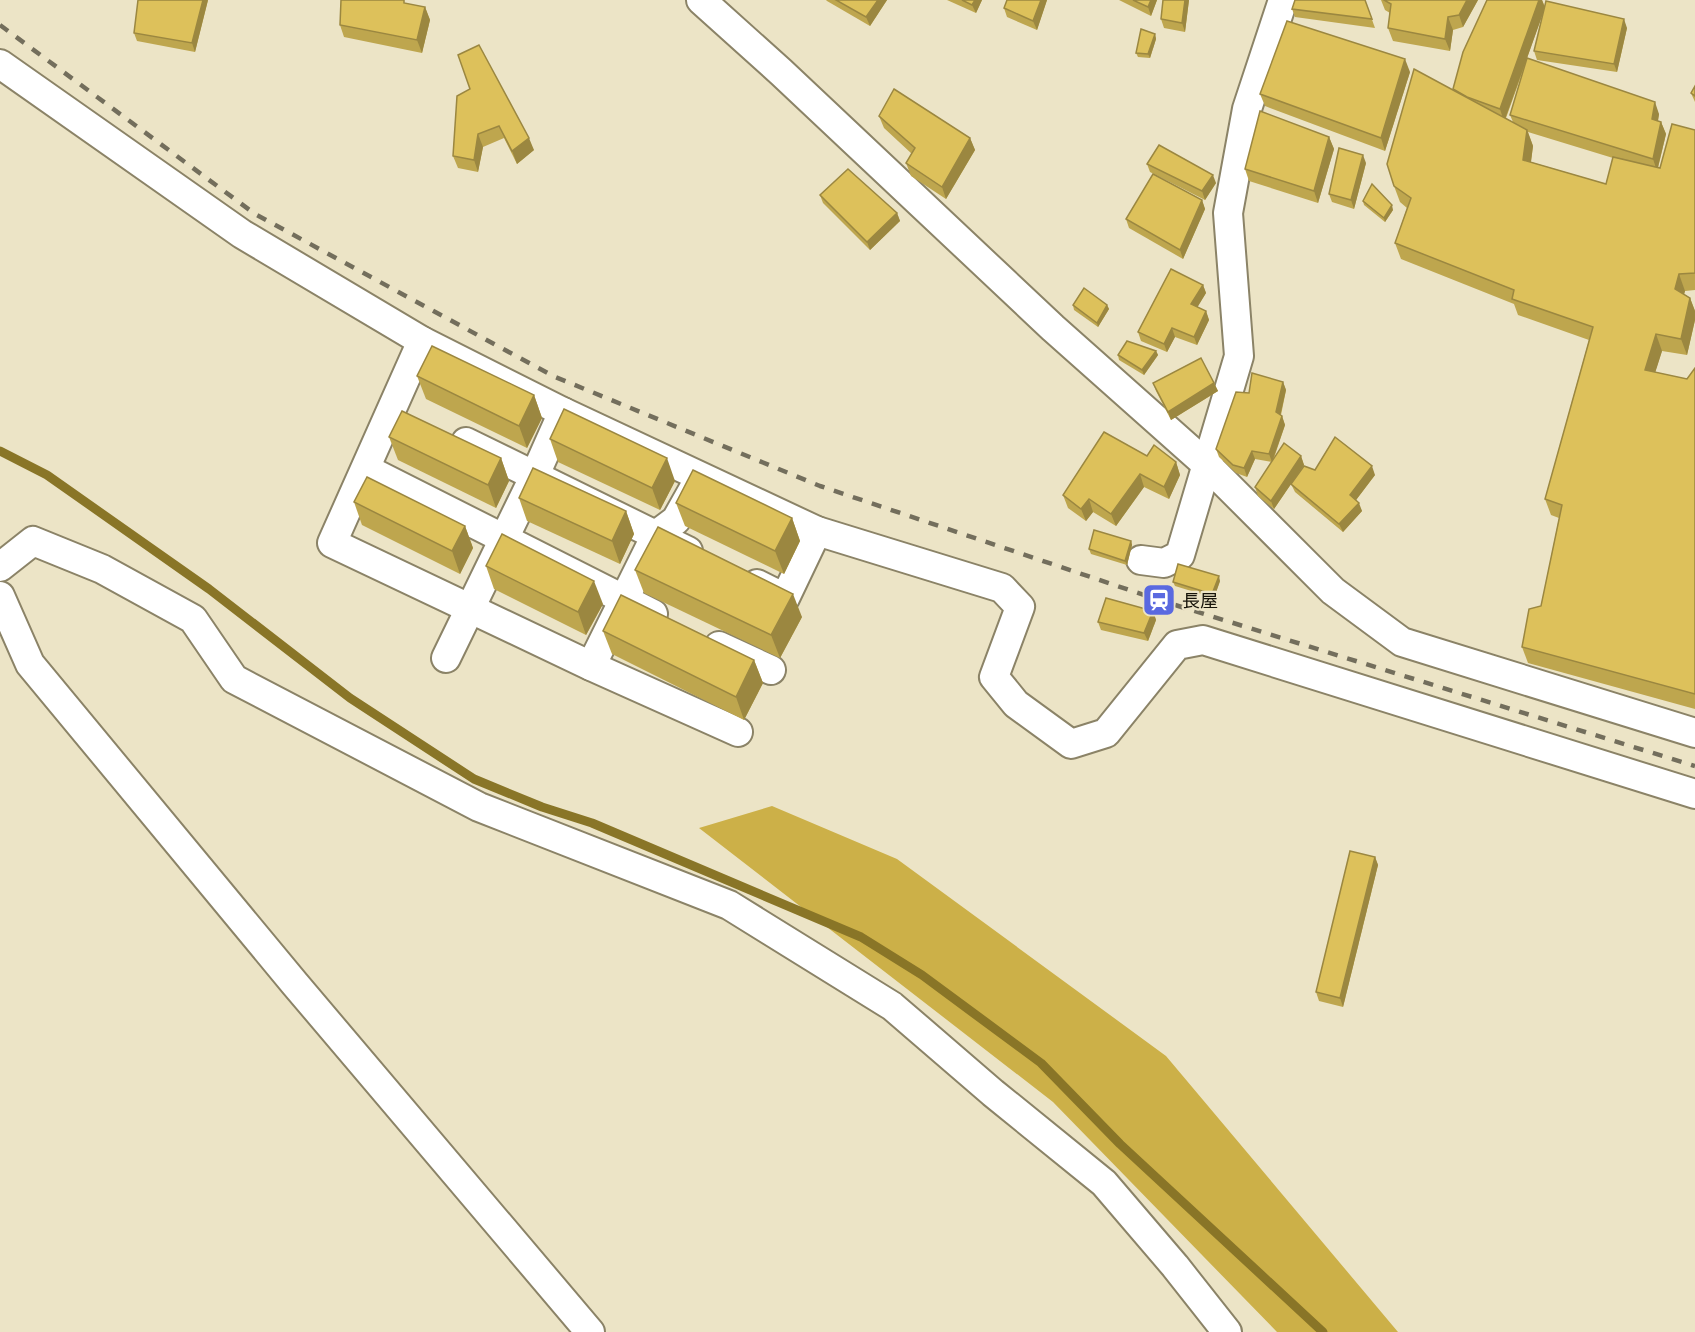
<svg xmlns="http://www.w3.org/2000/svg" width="1695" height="1332" viewBox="0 0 1695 1332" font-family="'Archivo Narrow','Noto Sans JP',sans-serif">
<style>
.forest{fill:#ccb048}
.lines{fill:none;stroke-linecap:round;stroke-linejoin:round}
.stream{stroke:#897527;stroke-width:9}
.minor-casing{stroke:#8b8367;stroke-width:32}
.minor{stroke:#fff;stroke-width:28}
.rail{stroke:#736e5c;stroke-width:4.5;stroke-dasharray:10 10;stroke-linecap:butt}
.wall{fill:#bea64e;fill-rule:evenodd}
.shaded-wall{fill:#9b8740}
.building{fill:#ddc15b;stroke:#9b8740;stroke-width:1.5}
.labels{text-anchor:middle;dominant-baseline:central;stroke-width:4.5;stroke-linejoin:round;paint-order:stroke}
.poi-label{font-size:18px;fill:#17140a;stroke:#ece4c6;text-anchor:start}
</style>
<rect width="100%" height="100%" fill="#ece4c6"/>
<polygon class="forest" points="772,806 897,859 1166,1056 1398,1332 1277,1332 1053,1102 699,828"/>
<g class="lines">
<polyline class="stream" points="0,451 47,475 209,589 350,698 474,779 542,807 592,823 861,937 922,975 1041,1063 1120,1144 1323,1332"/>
<defs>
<g id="minor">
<polyline points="701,0 781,72 1053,328 1206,464 1333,591 1402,642 1695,733"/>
<polyline points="0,64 242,234 422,341 563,412 817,531 1002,588 1020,607 994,677 1016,704 1071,744 1106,733 1177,645 1203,640 1695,794"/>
<polyline points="422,341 332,543 591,666 738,732"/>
<polyline points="466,442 688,551"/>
<polyline points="366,469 653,614"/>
<polyline points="1141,560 1164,563 1180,555 1239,356 1228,213 1247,109 1283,0"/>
<polyline points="0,567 33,541 102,569 193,619 234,679 479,807 729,905 892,1006 993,1093 1104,1183 1175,1266 1227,1332"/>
<polyline points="757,584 785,598 817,531"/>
<polyline points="0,596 30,664 295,984 590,1332"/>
<polyline points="719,646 771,670"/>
<polyline points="446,658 535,475 563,412"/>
<polyline points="591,666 656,535 676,520 698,481"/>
</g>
</defs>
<use href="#minor" class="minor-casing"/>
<use href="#minor" class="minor"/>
<polyline class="rail" points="0,25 255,214 553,376 820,486 1159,600 1695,766"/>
</g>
<g class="wall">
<polygon points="208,0 195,52 137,41 134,33"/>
<polygon points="826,0 887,0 870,26 827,1"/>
<polygon points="947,0 982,0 976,13"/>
<polygon points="1047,0 1037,30 1007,17 1004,8"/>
<polygon points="1119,0 1157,0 1151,16"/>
<polygon points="1189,0 1185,32 1164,28 1161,19"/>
<polygon points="1365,0 1375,28 1295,17 1292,9"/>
<polygon points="1381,0 1478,0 1463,27 1453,30 1450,51 1393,41 1388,28 1390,13 1385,10"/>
<path d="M1487 0H1542L1545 7 1627 28 1617 72 1537 60 1534 51 1544 10 1527 58 1659 114 1658 121 1661 122 1666 134 1658 168H1660L1695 130V290L1685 291 1684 294 1690 298 1695 311V320L1687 355 1662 351 1655 372 1687 379 1695 368V709L1528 663 1522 647 1541 606 1559 518 1551 515 1545 499 1589 340 1518 315 1514 304 1401 259 1395 243 1407 208 1400 202 1394 186 1453 89ZM1524 68 1510 115 1513 122 1506 118ZM1528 132 1613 158 1606 184 1531 162 1533 146Z"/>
<polygon points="425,7 430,20 422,53 344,37 340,25"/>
<polygon points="1155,34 1156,39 1150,58 1138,57 1136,53"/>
<polygon points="1410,72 1385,151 1265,106 1260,94"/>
<polygon points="1695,86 1695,102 1691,93"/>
<polygon points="457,96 534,150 517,164 504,138 483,147 478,172 458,168 453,156"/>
<polygon points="879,116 970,138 975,150 946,199 911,176 906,163 912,154 884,128"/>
<polygon points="1329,137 1334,149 1318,203 1249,181 1245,169"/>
<polygon points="1366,163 1354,209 1332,202 1329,194"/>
<polygon points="1147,164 1216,183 1205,200 1150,172"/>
<polygon points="820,195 897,213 900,221 870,250 823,203"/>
<polygon points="1202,200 1205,209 1183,259 1129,228 1126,219"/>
<polygon points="1363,201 1393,210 1385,222 1364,205"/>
<polygon points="1203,285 1206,293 1197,307 1206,311 1209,320 1197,345 1175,337 1167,352 1141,341 1138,332"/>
<polygon points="1073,305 1107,305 1109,309 1098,327 1074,310"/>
<polygon points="1156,351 1158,355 1144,375 1119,360 1118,355"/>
<polygon points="417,376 534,395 542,418 527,448 426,399"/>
<polygon points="1283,382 1286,390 1281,415 1282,416 1285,425 1273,461 1301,456 1304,465 1274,509 1258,496 1255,487 1272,462 1255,459 1247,477 1236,473 1219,457 1216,449 1249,393"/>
<polygon points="1153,383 1214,383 1218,391 1171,420 1156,391"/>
<polygon points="389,437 501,458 509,481 496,508 398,460"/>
<polygon points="550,439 675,481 660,510 558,462"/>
<polygon points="1147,456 1176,462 1180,475 1169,499 1144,487 1116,526 1093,512 1086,521 1068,508 1063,495"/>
<polygon points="1315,470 1375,475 1356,500 1362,511 1343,532 1295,492 1291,484"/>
<polygon points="519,498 626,511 634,534 620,564 527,521"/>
<polygon points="354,502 465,526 473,548 460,574 362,525"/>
<polygon points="676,503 792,518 800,541 784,574 685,526"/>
<polygon points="1131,541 1132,545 1127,565 1091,554 1089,549"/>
<polygon points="486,566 603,604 586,635 494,589"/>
<polygon points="635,570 802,617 780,658 644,593"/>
<polygon points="1220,581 1214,598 1175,586 1173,582"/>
<polygon points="1153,611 1156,620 1148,641 1101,630 1098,622"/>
<polygon points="603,631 754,660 763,683 744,720 612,654"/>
<polygon points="1375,857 1378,865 1343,1007 1319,1001 1316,992"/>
</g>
<g class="shaded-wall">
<polygon points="203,0 208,0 195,52 192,43"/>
<polygon points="878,0 887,0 870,26 866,17"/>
<polygon points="975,0 982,0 976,13 972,5"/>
<polygon points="1041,0 1047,0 1037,30 1033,21"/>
<polygon points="1151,0 1157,0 1151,16 1148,7"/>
<polygon points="1185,0 1189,0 1185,32 1182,23"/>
<polygon points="1467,0 1478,0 1463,27 1459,15"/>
<polygon points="1539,0 1542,0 1545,8 1504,122 1500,109"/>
<polygon points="425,7 430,20 422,53 417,40"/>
<polygon points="1448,17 1453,30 1450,51 1445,39"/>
<polygon points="1624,19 1627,28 1617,72 1614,64"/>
<polygon points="1155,34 1156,39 1150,58 1148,54"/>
<polygon points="1405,59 1410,72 1385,151 1381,138"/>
<polygon points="1655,102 1659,114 1656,132 1652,119"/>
<polygon points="1661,122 1666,134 1657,171 1653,159"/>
<polygon points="1527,130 1533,146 1529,176 1523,160"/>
<polygon points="478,134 483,147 478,172 474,160"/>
<polygon points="1329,137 1334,149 1318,203 1314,191"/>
<polygon points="529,138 534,150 517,164 512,151"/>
<polygon points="970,138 975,150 946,199 942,187"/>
<polygon points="1363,155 1366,163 1354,209 1351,200"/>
<polygon points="1213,175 1216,183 1205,200 1202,191"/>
<polygon points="1202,200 1205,209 1183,259 1180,250"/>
<polygon points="1392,205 1393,210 1385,222 1384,218"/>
<polygon points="897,213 900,221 870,250 867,242"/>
<polygon points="1679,274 1685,291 1681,305 1675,289"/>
<polygon points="1203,285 1206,293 1194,313 1191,304"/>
<polygon points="1690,298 1695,311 1695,320 1687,355 1681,339"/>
<polygon points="1107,305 1109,309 1098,327 1097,323"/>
<polygon points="1206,311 1209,320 1197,345 1194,337"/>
<polygon points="1172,328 1175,337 1167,352 1164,344"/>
<polygon points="1656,334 1662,351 1651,386 1645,370"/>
<polygon points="1156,351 1158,355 1144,375 1142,370"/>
<polygon points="1283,382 1286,390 1279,421 1276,412"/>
<polygon points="1214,383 1218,391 1171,420 1168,412"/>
<polygon points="534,395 542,418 527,448 519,426"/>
<polygon points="1282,416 1285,425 1272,462 1269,454"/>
<polygon points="1252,451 1255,459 1247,477 1244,468"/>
<polygon points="1301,456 1304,465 1274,509 1271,501"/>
<polygon points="501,458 509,481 496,508 488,485"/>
<polygon points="667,458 675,481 660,510 652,488"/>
<polygon points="1176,462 1180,475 1169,499 1164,487"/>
<polygon points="1372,466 1375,475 1353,504 1350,495"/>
<polygon points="1140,474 1144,487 1116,526 1111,514"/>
<polygon points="1089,499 1093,512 1086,521 1081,509"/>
<polygon points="1359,503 1362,511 1343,532 1339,524"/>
<polygon points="626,511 634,534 620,564 612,541"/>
<polygon points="792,518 800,541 784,574 775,551"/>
<polygon points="465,526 473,548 460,574 452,551"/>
<polygon points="1131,541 1132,545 1127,565 1125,561"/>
<polygon points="1219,576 1220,581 1214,598 1212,594"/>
<polygon points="594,581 603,604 586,635 578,612"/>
<polygon points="793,594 802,617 780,658 771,635"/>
<polygon points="1153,611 1156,620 1148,641 1144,633"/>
<polygon points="754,660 763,683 744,720 736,697"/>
<polygon points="1375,857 1378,865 1343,1007 1340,998"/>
</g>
<g class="building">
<polygon points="138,0 203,0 192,43 134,33"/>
<polygon points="341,0 404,0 404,3 425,7 417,40 340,25"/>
<polygon points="836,0 878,0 866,17"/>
<polygon points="962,0 975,0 972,5"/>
<polygon points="1007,0 1041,0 1033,21 1004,8"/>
<polygon points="1133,0 1151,0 1148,7"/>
<polygon points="1163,0 1185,0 1182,23 1161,19"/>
<polygon points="1295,0 1365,0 1372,19 1292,9"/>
<polygon points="1384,0 1467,0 1459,15 1448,17 1445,39 1388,28 1391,4"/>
<polygon points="1487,0 1539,0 1500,109 1467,97 1453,89 1463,52"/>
<polygon points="1546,1 1624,19 1614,64 1534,51"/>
<polygon points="1287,21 1405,59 1381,138 1260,94"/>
<polygon points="1141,29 1155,34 1148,54 1136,53"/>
<polygon points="479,45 529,138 512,151 499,126 478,134 474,160 453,156 457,96 470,89 458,55"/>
<polygon points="1527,58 1655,102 1652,119 1661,122 1653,159 1510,115"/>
<polygon points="1414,69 1527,130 1523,160 1606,184 1613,157 1660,168 1672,124 1695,130 1695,273 1679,274 1675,289 1690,298 1681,339 1656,334 1645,370 1687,379 1695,368 1695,694 1522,647 1529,609 1541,606 1562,505 1545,499 1593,327 1512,299 1514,290 1395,243 1411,198 1394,186 1387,164"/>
<polygon points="1695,86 1695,96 1691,93"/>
<polygon points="894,89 970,138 942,187 906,163 915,148 879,116"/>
<polygon points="1260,111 1329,137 1314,191 1245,169"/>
<polygon points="1159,145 1213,175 1202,191 1147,164"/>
<polygon points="1339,148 1363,155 1351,200 1329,194"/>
<polygon points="848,169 897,213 867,242 820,195"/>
<polygon points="1153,174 1202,200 1180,250 1126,219"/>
<polygon points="1372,184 1392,205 1384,218 1363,201"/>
<polygon points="1171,269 1203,285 1191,304 1206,311 1194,337 1172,328 1164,344 1138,332"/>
<polygon points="1084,288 1107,305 1097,323 1073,305"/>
<polygon points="1127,341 1156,351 1142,370 1118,355"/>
<polygon points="432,346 534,395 519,426 417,376"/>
<polygon points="1201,358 1214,383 1168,412 1153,383"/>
<polygon points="1252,373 1283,382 1276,412 1282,416 1269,454 1252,451 1244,468 1233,465 1216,449 1236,392 1249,393"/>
<polygon points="564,409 667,458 652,488 550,439"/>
<polygon points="402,411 501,458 488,485 389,437"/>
<polygon points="1104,432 1147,456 1154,445 1176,462 1164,487 1140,474 1111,514 1089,499 1081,509 1063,495"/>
<polygon points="1335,437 1372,466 1350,495 1359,503 1339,524 1291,484 1304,466 1315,470"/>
<polygon points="1284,443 1301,456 1271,501 1255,487"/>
<polygon points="533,468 626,511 612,541 519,498"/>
<polygon points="693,470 792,518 775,551 676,503"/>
<polygon points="367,477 465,526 452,551 354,502"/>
<polygon points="658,527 793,594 771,635 635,570"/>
<polygon points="1094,530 1131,541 1125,561 1089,549"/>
<polygon points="502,534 594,581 578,612 486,566"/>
<polygon points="1178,564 1219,576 1212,594 1173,582"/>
<polygon points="621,595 754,660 736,697 603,631"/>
<polygon points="1106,598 1153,611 1144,633 1098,622"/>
<polygon points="1350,851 1375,857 1340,998 1316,992"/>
</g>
<defs>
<symbol id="station-square" viewBox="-11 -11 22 22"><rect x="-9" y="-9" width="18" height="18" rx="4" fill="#5a69e0" stroke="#ece4c6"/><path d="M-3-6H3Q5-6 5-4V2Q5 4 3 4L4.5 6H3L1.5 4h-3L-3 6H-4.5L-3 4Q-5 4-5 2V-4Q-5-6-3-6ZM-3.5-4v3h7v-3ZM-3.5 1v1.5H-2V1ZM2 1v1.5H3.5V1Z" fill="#fff"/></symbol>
</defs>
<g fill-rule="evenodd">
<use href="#station-square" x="1140" y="581" width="38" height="38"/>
</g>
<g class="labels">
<g class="poi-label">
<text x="1182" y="600">長屋</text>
</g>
</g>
</svg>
